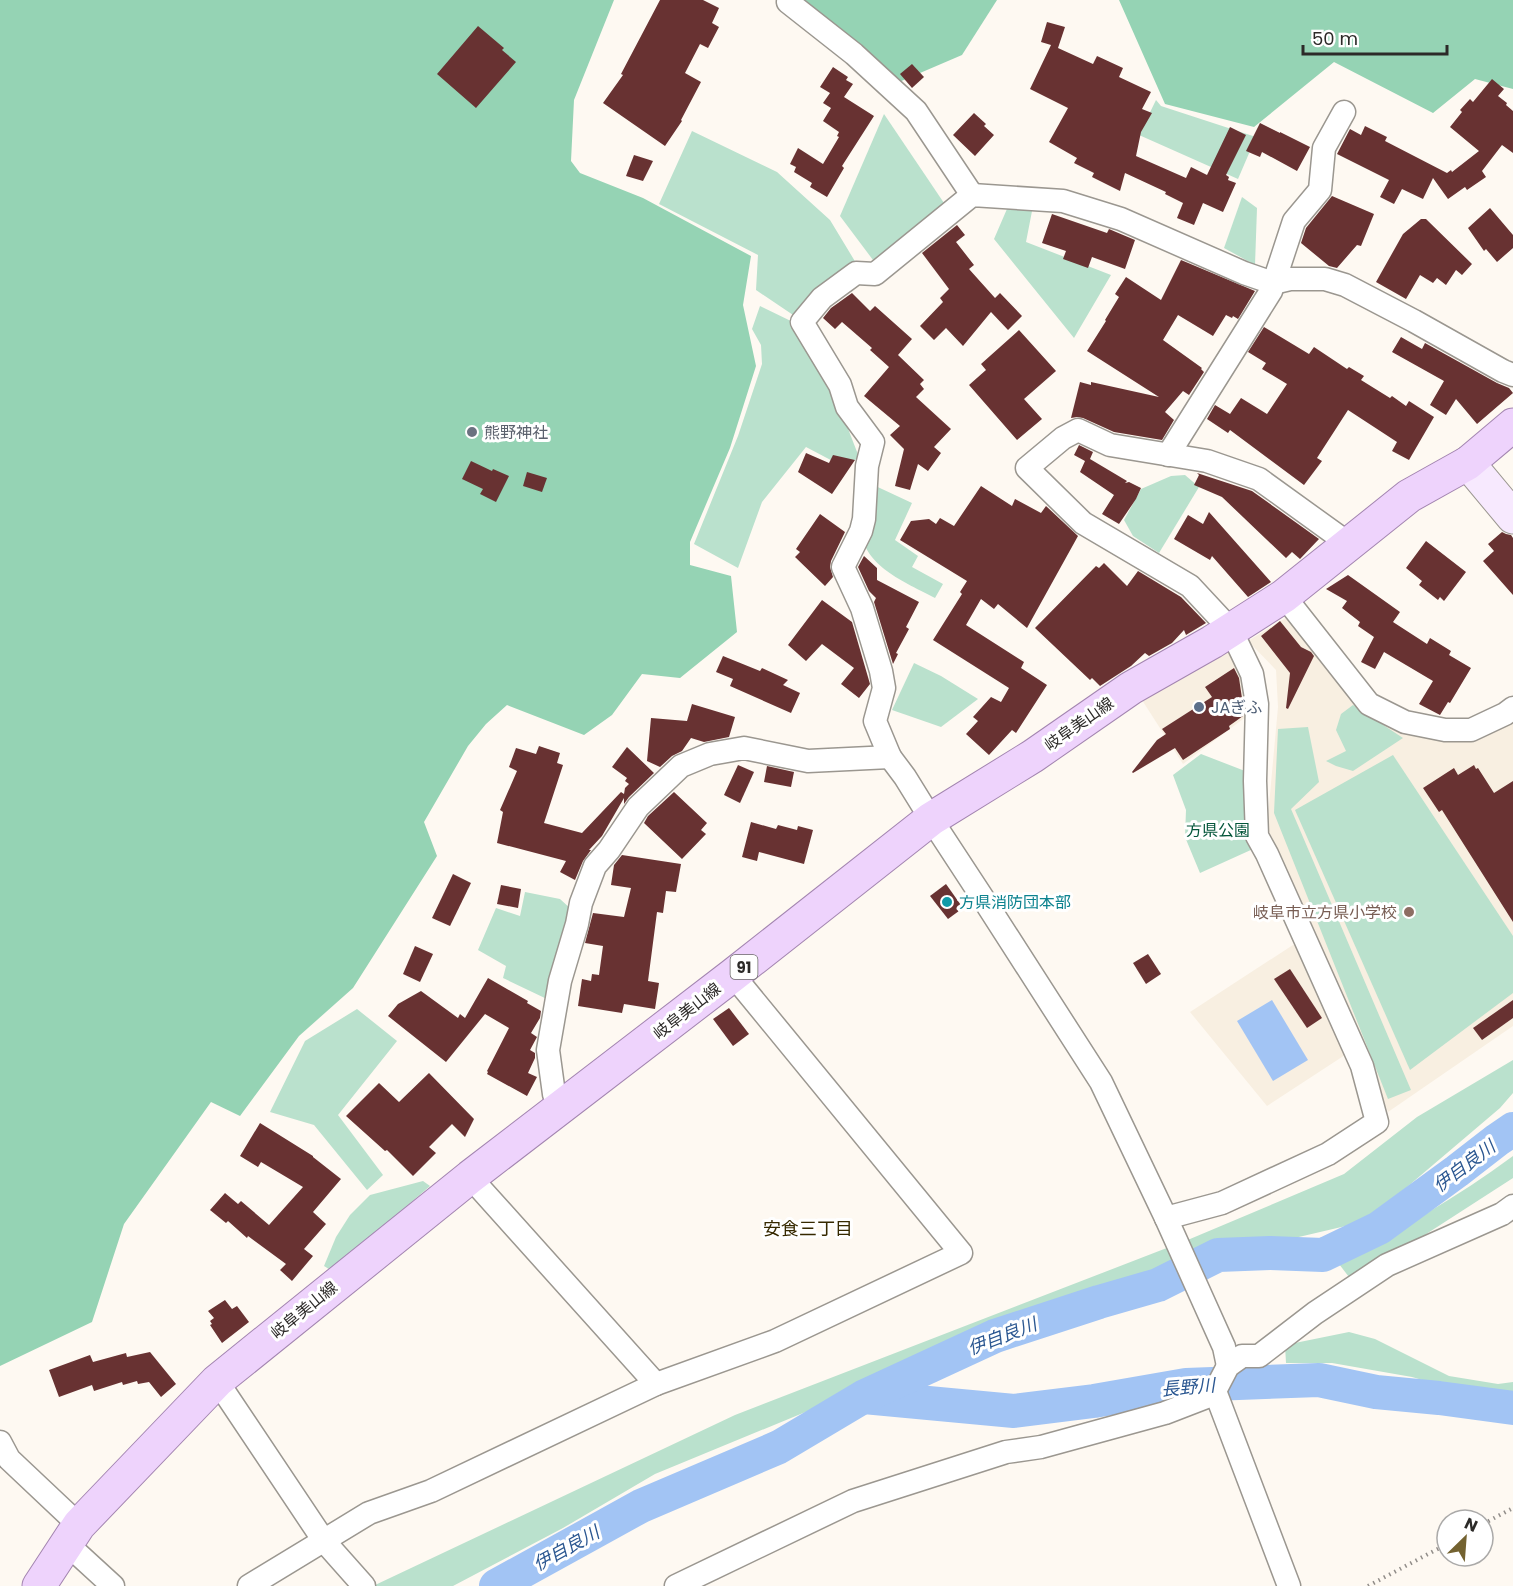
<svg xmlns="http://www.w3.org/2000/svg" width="1513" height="1586" viewBox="0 0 1513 1586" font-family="Poppins,'Noto Sans JP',sans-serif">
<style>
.built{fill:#f8efe1}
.green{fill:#bae1cd}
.forest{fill:#95d3b4}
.water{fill:#a2c4f4}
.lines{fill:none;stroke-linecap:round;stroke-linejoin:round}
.river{stroke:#a2c4f4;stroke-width:34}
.building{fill:#683232}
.minor-casing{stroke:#9b9790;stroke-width:25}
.secondary-casing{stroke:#9b9790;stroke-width:35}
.primary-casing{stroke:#a385b0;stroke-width:35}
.path{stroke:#928e8a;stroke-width:4;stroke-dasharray:1.5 4.5;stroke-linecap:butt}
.minor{stroke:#fff;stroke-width:22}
.secondary{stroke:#f7e9fe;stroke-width:33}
.primary{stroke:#eed3fc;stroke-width:33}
.worship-dot{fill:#6b7280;stroke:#fff;stroke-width:2}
.service-dot{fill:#5c6f8a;stroke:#fff;stroke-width:2}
.culture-dot{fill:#0f9aa8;stroke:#fff;stroke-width:2}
.education-dot{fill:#8d6e63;stroke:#fff;stroke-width:2}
.labels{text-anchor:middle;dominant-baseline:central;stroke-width:6;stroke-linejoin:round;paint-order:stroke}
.shield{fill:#fff;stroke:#6b6a68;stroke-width:1.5}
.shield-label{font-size:15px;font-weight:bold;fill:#2c2a28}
.worship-label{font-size:16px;fill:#5b616d;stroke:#fff;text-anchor:start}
.service-label{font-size:16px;fill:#4e5e75;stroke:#fff;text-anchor:start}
.street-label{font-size:16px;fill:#2c2a28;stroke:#fff}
.park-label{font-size:16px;fill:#04563a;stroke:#fff}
.culture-label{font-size:16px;fill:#0d838f;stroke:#fff;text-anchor:start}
.education-label{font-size:16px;fill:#785e54;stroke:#fff;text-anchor:end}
.water-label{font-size:18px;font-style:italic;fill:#2b5791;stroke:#fff}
.neighbourhood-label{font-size:18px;fill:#362900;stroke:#fff}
</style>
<rect width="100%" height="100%" fill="#fef9f2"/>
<g class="built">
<polygon points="1289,616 1359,705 1401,733 1467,739 1513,711 1513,1026 1388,1112 1344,997 1267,827 1278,707 1276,670 1248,641"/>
<polygon points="1233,646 1251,713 1183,764 1142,700"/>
<polygon points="1296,943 1345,1055 1267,1106 1190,1012"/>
</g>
<g class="green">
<polygon points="1156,100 1161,106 1256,137 1238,179 1139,135"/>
<polygon points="884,114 946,206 873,260 840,216"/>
<polygon points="692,131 777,172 830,220 856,263 799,319 756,290 758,255 659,204"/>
<polygon points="1242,197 1257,208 1255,265 1224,248"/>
<polygon points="1010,202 1033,206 1026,242 1111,275 1074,338 994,239"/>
<polygon points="760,306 795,323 845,421 859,457 844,467 806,447 762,502 738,568 694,544 738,436 762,364 761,345 752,329"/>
<polygon points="1185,475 1199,487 1159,553 1133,536 1124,520 1141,489 1171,476"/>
<path d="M867 482 912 503 895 540 918 556 912 567 943 584 935 598C905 582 859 565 861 524 861 510 865 496 867 482Z"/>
<polygon points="914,663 941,676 978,699 941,727 892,710"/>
<polygon points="1353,705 1403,738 1353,771 1336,766 1326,761 1346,751 1336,730 1341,714"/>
<polygon points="1308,727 1319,782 1291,809 1411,1090 1388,1099 1274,813 1278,729"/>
<polygon points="1201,754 1245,771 1253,849 1200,873 1185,837 1186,810 1173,775"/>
<polygon points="1393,755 1513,936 1513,993 1410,1070 1295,810"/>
<polygon points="525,892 560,899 571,909 549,1000 503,978 506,966 478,950 496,908 520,916"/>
<polygon points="357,1009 397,1041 338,1115 383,1175 367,1190 314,1125 270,1112 305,1041"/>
<polygon points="1513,1060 1513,1093 1500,1108 1367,1221 1265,1245 1235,1245 935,1354 820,1406 655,1474 563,1528 453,1586 373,1586 735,1415 1190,1239 1344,1174 1417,1117"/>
<path d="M1513 1156V1178L1420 1238 1349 1277 1339 1264C1398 1230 1458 1197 1513 1156Z"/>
<polygon points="423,1181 430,1186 332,1271 324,1266 336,1237 350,1215 370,1195"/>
<polygon points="1349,1332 1375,1339 1449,1376 1498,1384 1513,1382 1513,1394 1478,1396 1412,1377 1332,1363 1286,1363 1285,1345"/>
</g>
<g class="forest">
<polygon points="0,0 614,0 574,100 571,161 580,173 643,198 751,256 743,305 756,366 730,448 690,542 690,565 731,576 737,632 680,678 642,674 612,715 584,735 507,705 486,724 468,746 424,822 437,856 353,988 299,1036 240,1116 211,1102 124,1224 92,1322 0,1366"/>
<polygon points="803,0 997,0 962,55 892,85"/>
<polygon points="1119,0 1513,0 1513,89 1475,79 1433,113 1334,62 1254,127 1165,104"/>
</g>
<polygon class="water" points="1272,1000 1308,1060 1273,1081 1237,1021"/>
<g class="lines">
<g class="river">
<polyline points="864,1397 1014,1411 1094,1401 1186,1385 1319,1380 1376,1392 1439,1398 1513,1408"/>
<polyline points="496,1586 641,1506 779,1447 863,1397 995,1336 1099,1302 1158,1285 1218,1255 1270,1253 1323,1255 1379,1228 1457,1171 1497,1140 1513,1129"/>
</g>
</g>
<g class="building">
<polygon points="660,0 703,0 719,8 712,23 719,27 708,48 700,44 685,73 701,82 681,120 682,121 665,146 603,103 623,75 621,74"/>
<polygon points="1047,22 1065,27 1058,48 1093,64 1097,56 1123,68 1119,77 1151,92 1142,109 1152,113 1141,132 1136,156 1186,178 1191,167 1207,175 1230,127 1246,135 1226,175 1229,177 1228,180 1236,183 1223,212 1203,203 1194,225 1177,218 1183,203 1165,194 1166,192 1125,173 1120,191 1092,177 1094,173 1074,163 1077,158 1049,142 1068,108 1030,89 1051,45 1041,42"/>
<polygon points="478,26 504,48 502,50 516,62 476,108 437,74"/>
<polygon points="912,64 924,77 912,88 900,74"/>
<polygon points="833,67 848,77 846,80 853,84 844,97 874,116 842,166 844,168 827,197 810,187 812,183 794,172 796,167 790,164 798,148 823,164 839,137 837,136 839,132 823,121 831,108 823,103 830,93 820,87"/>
<polygon points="1492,79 1504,89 1498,96 1507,103 1506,105 1513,111 1513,153 1502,145 1482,171 1486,177 1467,190 1465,187 1448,199 1433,178 1423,199 1402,189 1394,204 1380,197 1389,180 1337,154 1350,129 1361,135 1365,126 1387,137 1385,141 1447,173 1451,170 1452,172 1479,151 1450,127 1462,112 1460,110 1470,99 1473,102"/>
<polygon points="974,113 986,124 984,126 994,135 975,156 953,135"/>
<polygon points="1260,123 1280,133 1280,132 1310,147 1297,171 1262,152 1260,157 1246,151"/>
<polygon points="634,155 653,161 643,181 626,176"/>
<polygon points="1332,196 1374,214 1361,246 1357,245 1337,268 1329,266 1301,243 1306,228"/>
<polygon points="1490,208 1513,235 1513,248 1497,262 1486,249 1484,251 1468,228"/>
<polygon points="1052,214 1107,233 1109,229 1116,232 1135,240 1125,269 1092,257 1088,268 1063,259 1066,251 1042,243"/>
<polygon points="1421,219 1426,219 1472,264 1462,275 1456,270 1446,285 1437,278 1433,283 1420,275 1406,299 1376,282 1403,234"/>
<polygon points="957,225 965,235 956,242 974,265 969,269 995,298 1000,293 1022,316 1008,330 991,312 963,346 946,328 934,340 920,326 943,302 940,298 949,289 922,253"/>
<polygon points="1181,260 1255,291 1238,319 1233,316 1232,318 1226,315 1213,336 1178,315 1163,340 1202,368 1201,369 1204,372 1189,395 1183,391 1165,412 1174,420 1162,440 1114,432 1083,418 1077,417 1071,418 1080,382 1091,385 1091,382 1159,397 1087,351 1106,321 1105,320 1119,297 1115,294 1126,277 1161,300"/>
<polygon points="852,293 870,311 875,306 912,339 898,355 924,380 920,384 924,389 916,397 951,429 934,447 941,453 928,471 918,464 910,490 895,486 904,449 890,435 900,426 864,396 889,367 870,350 872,348 842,322 835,329 823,318 831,308"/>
<polygon points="1264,327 1309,354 1314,347 1347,369 1349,367 1364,376 1361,380 1390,398 1392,396 1406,406 1409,401 1434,417 1409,460 1392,451 1397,442 1348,410 1317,458 1322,461 1304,485 1230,430 1228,433 1207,419 1215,405 1230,414 1241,398 1267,414 1287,384 1262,369 1266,363 1248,352"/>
<polygon points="1019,330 1056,371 1024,399 1042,419 1017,440 969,385 986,370 981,364"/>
<polygon points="1401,337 1422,349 1425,343 1497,383 1509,388 1513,393 1477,424 1456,399 1446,415 1430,405 1444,381 1392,352"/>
<polygon points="1079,445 1093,452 1090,459 1127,481 1125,483 1129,482 1141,488 1136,499 1119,524 1102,514 1114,495 1080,472 1085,461 1074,455"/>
<polygon points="806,453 829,463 833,455 855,460 832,494 798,472"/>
<polygon points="471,461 492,471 493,469 509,476 496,502 480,494 483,489 462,479"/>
<polygon points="527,472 547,478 542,492 523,486"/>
<polygon points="1197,473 1252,491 1319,539 1300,559 1292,552 1286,558 1222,497 1194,485 1199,475"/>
<polygon points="981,486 1012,506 1015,499 1041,513 1046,506 1078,536 1027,628 998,604 994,609 981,599 966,625 1024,662 1021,668 1047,685 1016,733 1012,730 989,755 966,734 978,721 973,717 991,697 1001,702 1009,688 933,640 962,594 960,592 967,581 900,540 911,521 929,519 936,524 940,518 954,526"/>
<polygon points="1209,512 1271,582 1248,597 1212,556 1210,560 1174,539 1188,515 1203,524"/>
<polygon points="820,514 845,532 831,561 830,567 833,577 825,586 795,557 800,552 796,549"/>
<polygon points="1502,532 1506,534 1511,535 1513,538 1513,595 1483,561 1494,551 1488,544"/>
<polygon points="1426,541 1466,572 1444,601 1440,597 1438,600 1419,585 1422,581 1406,568"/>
<polygon points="864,556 877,568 877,580 919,602 906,627 909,629 896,653 898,654 893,664 874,602 876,598 869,591 858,567"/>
<polygon points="1104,563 1127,586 1138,571 1181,597 1206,623 1186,635 1184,630 1172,643 1149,656 1145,653 1131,666 1100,686 1092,678 1090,680 1035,628 1096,566 1099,568"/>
<polygon points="1348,575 1400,612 1393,622 1427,644 1430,638 1451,651 1449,655 1471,668 1450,703 1448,702 1440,715 1419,704 1433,681 1384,652 1375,669 1361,662 1374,637 1358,626 1360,622 1342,608 1347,601 1326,589"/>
<polygon points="822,600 852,622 870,684 859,698 841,684 854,668 822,644 806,661 788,645"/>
<polygon points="1280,621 1301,647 1311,652 1314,656 1288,709 1286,708 1290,673 1261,636"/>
<polygon points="723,656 760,671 762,668 788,680 783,685 800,693 791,713 730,686 733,679 716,672"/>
<polygon points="1234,668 1239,678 1243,705 1243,716 1229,726 1230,729 1183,760 1175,748 1133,773 1132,772 1157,740 1166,734 1162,729 1212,697 1205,687"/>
<polygon points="692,704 735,717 729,737 704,742 691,738 682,751 672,756 660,767 647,761 651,718 687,721"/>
<polygon points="539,746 560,753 557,763 563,765 544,823 582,833 621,792 624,794 625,788 629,784 625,781 627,778 612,767 627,747 654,773 629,797 624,804 624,798 602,836 589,850 591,850 583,861 575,880 560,872 566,861 497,843 503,812 500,810 517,771 509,767 516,748 536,754"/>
<polygon points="738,765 754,772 740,803 724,795"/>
<polygon points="1474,765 1476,769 1478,768 1494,793 1513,781 1513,922 1442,810 1439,812 1423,788 1454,768 1458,775"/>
<polygon points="767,766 794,772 791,787 764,782"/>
<polygon points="674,792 707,823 701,830 706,834 682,859 644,823 648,816"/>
<polygon points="751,822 776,829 778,825 797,830 798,826 813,830 804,864 759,852 757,861 742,857"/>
<polygon points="622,855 681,864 676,892 666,891 663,913 657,912 648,981 659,983 655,1009 624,1004 622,1013 578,1006 582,979 591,981 592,974 599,975 603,946 585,943 593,913 624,917 631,888 611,885 614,865"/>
<polygon points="453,874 471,883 450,926 432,918"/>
<polygon points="946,884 963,908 948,919 930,896"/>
<polygon points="501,885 521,889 518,908 497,904"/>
<polygon points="415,946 433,954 420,982 403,974"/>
<polygon points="1148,954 1161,974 1146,984 1133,963"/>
<polygon points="1290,969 1322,1018 1307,1028 1274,979"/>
<polygon points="488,978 528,1001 527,1003 541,1011 540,1018 531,1033 537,1037 530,1050 535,1053 535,1058 528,1073 537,1077 527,1096 487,1074 488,1072 487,1071 509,1028 485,1014 446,1062 388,1016 398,1004 421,991 458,1018 460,1014 465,1018"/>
<polygon points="1513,1000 1513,1018 1482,1040 1473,1028"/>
<polygon points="729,1008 749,1034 733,1046 713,1019"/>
<polygon points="429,1073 474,1119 465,1137 452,1124 429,1147 436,1153 413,1176 387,1150 385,1151 346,1116 379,1083 399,1102"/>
<polygon points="260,1123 313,1156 313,1157 341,1179 313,1212 326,1224 304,1249 313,1256 292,1281 280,1270 286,1264 248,1236 247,1238 228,1221 226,1223 210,1210 225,1193 238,1204 241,1201 269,1225 303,1187 261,1162 258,1167 240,1156"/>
<polygon points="225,1300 232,1309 237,1306 249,1322 222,1343 210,1325 212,1324 210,1321 214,1318 208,1311"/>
<polygon points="150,1352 176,1384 161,1397 149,1382 138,1384 137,1381 123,1385 122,1382 94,1391 92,1385 59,1397 49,1370 90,1355 93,1362 126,1353 127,1357"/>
</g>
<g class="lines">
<defs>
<g id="minor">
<polyline points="788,2 854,54 916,111 972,195"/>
<polyline points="1168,455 1271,291 1294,221 1320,190 1324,148 1344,112"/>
<polyline points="1284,596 1369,704 1405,722 1445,730 1471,730 1505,714 1513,708"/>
<polyline points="559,1110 554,1094 548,1050 560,981 577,924 581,903 595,866 609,850 638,807 681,766 710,754 744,748 808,761 890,757"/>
<polyline points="470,1177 656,1384"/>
<polyline points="1166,1218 1222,1203 1328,1154 1377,1122 1362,1066 1267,854 1257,836 1255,781 1257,704 1252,674 1231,630 1190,586 1083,523 1027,468 1063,438 1078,430 1110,445 1207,461 1259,479 1349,544"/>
<polyline points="1228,1366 1224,1347 1166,1218 1101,1082 986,903 931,819 905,777 890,757 875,721 884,688 881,671 862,608 843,567 861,531 864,519 867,466 873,442 847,407 840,385 802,322 822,298 856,273 875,274 972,195 1063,201 1121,219 1244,273 1273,283 1290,279 1325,279 1345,285 1414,321 1503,371 1513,375"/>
<polyline points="217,1381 324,1541 364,1586"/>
<polyline points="1215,1391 1289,1586"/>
<polyline points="0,1442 9,1459 79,1525"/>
<polyline points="66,1543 113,1586"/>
<polyline points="249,1586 369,1513 431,1491 656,1384 775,1341 961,1253 733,975"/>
<polyline points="676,1586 853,1501 1006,1452 1041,1447 1165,1413 1209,1396 1215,1391 1228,1366 1242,1356 1259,1356 1315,1313 1387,1265 1502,1214 1513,1206"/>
</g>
<polyline id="secondary" points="1468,463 1513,517"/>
<polyline id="primary" points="39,1586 79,1525 217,1381 470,1177 733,975 931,819 1033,756 1131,688 1212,642 1284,596 1409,496 1468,463 1513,425"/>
</defs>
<use href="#minor" class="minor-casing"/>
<use href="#secondary" class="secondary-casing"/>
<use href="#primary" class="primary-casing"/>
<g class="path">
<polyline points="1483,1524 1513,1508"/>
<polyline points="1368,1586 1447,1544"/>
</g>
<use href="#minor" class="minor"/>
<use href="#secondary" class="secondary"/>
<use href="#primary" class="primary"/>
</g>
<circle class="worship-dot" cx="472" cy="432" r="6"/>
<circle class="service-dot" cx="1199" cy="707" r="6"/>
<circle class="culture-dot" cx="947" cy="902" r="6"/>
<circle class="education-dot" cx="1409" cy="912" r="6"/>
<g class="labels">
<rect class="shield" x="730.5" y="955" width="27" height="24" rx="4.5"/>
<g class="shield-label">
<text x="744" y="967">91</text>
</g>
<g class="worship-label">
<text x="484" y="432">熊野神社</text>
</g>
<g class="service-label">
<text x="1211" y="707">JAぎふ</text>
</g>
<g class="street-label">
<text transform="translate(1079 724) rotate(-35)">岐阜美山線</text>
<text transform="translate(687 1011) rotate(-38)">岐阜美山線</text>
<text transform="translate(304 1310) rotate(-39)">岐阜美山線</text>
</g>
<g class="park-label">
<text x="1218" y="830">方県公園</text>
</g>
<g class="culture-label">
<text x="959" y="902">方県消防団本部</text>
</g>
<g class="education-label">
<text x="1397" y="912">岐阜市立方県小学校</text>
</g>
<g class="water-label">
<text transform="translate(1464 1166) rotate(-37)">伊自良川</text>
<text transform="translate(1002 1336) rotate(-21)">伊自良川</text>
<text transform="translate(1188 1387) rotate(-5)">長野川</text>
<text transform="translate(566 1548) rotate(-29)">伊自良川</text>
</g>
<g class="neighbourhood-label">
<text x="808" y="1228">安食三丁目</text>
</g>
</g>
<g transform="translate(1465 1538) rotate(25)"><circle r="28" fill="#ffffff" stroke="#abaaa9" stroke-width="1.5"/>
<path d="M0-4.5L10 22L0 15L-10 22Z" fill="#736230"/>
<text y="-9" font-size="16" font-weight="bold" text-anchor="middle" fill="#2c2a28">N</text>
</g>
<path d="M1303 45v9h144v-9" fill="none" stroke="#2c2a28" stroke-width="3"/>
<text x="1312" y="45" font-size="18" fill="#2c2a28" stroke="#ffffff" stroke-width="4.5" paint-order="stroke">50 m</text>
</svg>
